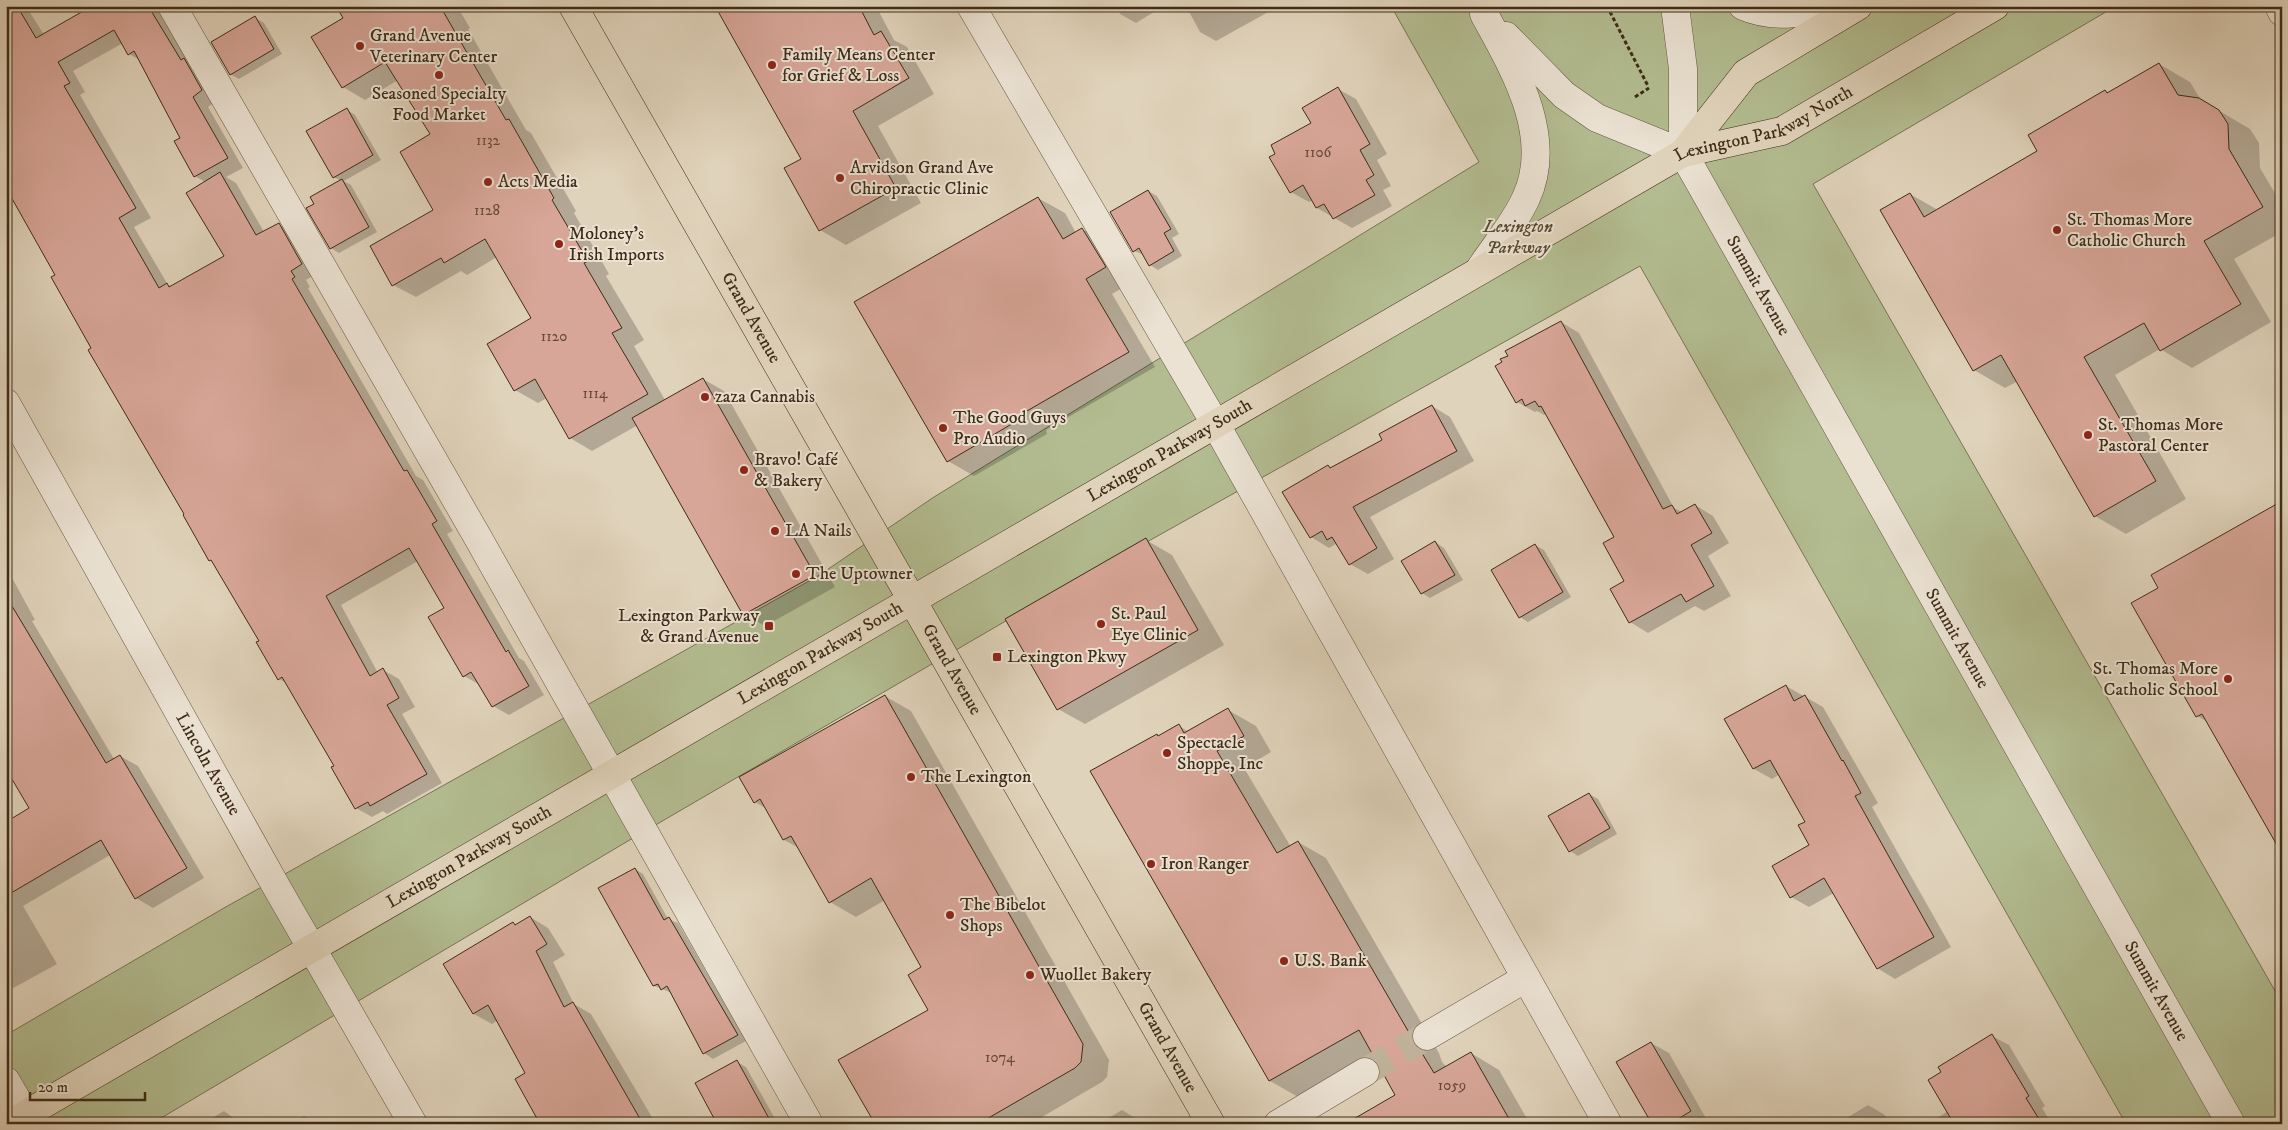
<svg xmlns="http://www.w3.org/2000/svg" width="2288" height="1130" viewBox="0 0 2288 1130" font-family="'IM FELL DW Pica',serif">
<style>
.green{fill:#b2bc90;stroke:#787454}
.shadow{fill:#0003;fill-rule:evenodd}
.building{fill:#d8a698;stroke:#3f2c17}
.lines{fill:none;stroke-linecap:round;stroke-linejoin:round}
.minor-tunnel{stroke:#c0b29a;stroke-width:28;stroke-dasharray:28 14;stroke-linecap:butt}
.minor-casing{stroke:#675640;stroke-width:29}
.major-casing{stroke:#3f2c17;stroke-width:29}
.path{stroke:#3f2c17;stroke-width:3;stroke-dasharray:4 2.5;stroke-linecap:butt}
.minor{stroke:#ebe2d3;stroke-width:28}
.major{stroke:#e0d3bb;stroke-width:28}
.poi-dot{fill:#8f2418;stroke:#ebe2d3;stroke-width:2}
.labels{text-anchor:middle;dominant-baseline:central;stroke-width:4;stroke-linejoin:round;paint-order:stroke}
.number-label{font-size:15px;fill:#654a37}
.poi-label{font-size:18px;fill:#3f2c17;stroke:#ebe2d3;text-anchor:start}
.street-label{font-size:18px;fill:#3f2c17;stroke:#ebe2d3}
.park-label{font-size:18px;font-style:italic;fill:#56492f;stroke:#ebe2d3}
</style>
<rect width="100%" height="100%" fill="#e0d3bb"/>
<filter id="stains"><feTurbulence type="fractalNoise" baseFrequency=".004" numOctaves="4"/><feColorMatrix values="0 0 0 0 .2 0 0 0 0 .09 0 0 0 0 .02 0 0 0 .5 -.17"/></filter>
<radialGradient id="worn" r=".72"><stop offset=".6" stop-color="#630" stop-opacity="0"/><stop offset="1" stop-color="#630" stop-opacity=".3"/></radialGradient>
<polygon class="green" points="1391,6 2116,6 1813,184 2282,1003 2282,1124 2126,1124 1640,266 1004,622 628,841 151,1124 6,1124 6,1035 224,908 818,576 934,497 1479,162"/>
<g class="shadow">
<path d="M6 6H26L44 35 94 6H158L193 65 218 100 208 107 243 168 226 177 236 183 264 232 279 225 295 234 318 273 306 280 310 287 308 288 416 476 423 480 453 531 447 534 519 658 524 661 544 695 509 715 493 706 480 685 464 676 445 609 418 561 341 605 378 673 383 670 399 679 415 707 402 714 442 783 387 814 383 811 372 817 356 808 335 766 288 684 279 679 260 641 213 562 210 560 93 348 56 275 15 201 10 203 6 201ZM123 43 129 54 140 60 182 138 176 142 195 176 205 182 226 257 172 287 168 285 134 227 151 218 80 95 85 92 73 71Z"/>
<polygon points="338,6 457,6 470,28 468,29 526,130 531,133 576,211 574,213 609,274 606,276 644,340 634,346 665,400 703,379 724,391 835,587 765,626 744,614 638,425 592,451 570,438 547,398 538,403 515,390 488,345 533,319 497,257 467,275 461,271 416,297 393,285 435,210 431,135 398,80 365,100 343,87 345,19"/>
<polygon points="717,6 876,6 894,40 907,47 934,94 878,126 921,203 846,245 820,230 803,159"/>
<polygon points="1116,6 1164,6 1136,23 1120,14"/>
<polygon points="1186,6 1279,6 1216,41 1200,32"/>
<polygon points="255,18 264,23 282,54 239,79 230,74"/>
<polygon points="2159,64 2190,82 2201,100 2250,129 2259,143 2260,168 2282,205 2282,232 2234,259 2271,322 2192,368 2160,349 2115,375 2186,499 2126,534 2095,516 2018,381 2005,388 1974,370 1882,211 1910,194 1938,210 2039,152 2105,92 2108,93"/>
<polygon points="1338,89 1356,99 1387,154 1377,160 1391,186 1383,190 1392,206 1352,228 1317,208 1313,200 1309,202 1291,192 1313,123"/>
<polygon points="347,110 355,115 381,160 344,181 351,185 377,232 339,253 331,248 316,205 341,181 334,177"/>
<polygon points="1148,191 1157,196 1179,234 1172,238 1182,256 1158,270 1150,265 1144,255 1134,251"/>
<polygon points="1038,198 1065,213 1076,233 1082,229 1109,244 1131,283 1112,294 1155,367 1046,430 1047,434 974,476 948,461"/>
<polygon points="1561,322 1579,333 1674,508 1682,512 1695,505 1713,516 1729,543 1708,556 1731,596 1704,611 1695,606 1648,633 1630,622 1626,582 1615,538 1547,414 1544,415 1537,411 1535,412 1517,402 1509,356"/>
<polygon points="1432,406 1450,417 1474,461 1370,517 1394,559 1368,574 1350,564 1336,544 1329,548 1311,537 1328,466 1332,468 1384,440"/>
<polygon points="1146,540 1172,555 1224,645 1085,724 1058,709"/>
<polygon points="1435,542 1444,548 1463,580 1430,598 1422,593"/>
<polygon points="1535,545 1544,550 1571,597 1528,622 1520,617"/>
<polygon points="6,571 10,574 35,620 32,621 114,759 120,756 138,766 204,878 153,908 136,898 110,855 23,906 57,964 6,992 6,823 31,809 6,766"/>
<polygon points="2160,588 2208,722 2197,716"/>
<polygon points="1786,686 1823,707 1878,803 1872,807 1951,947 1895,979 1877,968 1834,893 1809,907 1791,897 1811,846 1806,822 1780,774 1772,779 1754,769 1726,720"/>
<polygon points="885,696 911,711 1109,1060 1107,1077 1102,1082 1030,1124 876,1124 930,1010 923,967 885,900 856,917 830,902 799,848 784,840 767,809 755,802"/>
<polygon points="1228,710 1256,726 1271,752 1244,768 1291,847 1298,842 1326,858 1439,1053 1442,1062 1447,1067 1471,1053 1499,1070 1530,1124 1347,1124 1396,1096 1374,1053 1298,1097 1270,1081 1157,735 1160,737 1179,726 1189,732"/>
<polygon points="1589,794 1598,799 1617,834 1578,856 1570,851"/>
<polygon points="635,869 643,874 668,919 678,923 746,1041 713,1059 704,1053 672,993 654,986"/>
<polygon points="530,917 548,928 565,955 553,962 574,1004 591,1014 656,1124 541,1124 527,1074 498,1020 492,1024 474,1014 513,924 517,926"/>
<polygon points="1992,1036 2009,1045 2045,1106 2042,1108 2052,1124 1928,1124 1948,1111"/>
<polygon points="1651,1043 1669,1053 1708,1122 1705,1124 1653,1124"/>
<polygon points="737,1062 746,1067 778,1124 718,1124"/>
<polygon points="1868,1105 1885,1115 1890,1124 1837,1124"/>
<polygon points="1122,1110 1145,1124 1099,1124"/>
<polygon points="224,1111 242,1124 202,1124"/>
<polygon points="304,1116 317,1124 291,1124"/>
</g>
<g class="building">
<polygon points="6,6 17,6 36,38 92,6 155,6 150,9 181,60 184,58 202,90 193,97 228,158 194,177 174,141 180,138 134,51 128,55 114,30 58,62 70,83 64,86 136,208 119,218 159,288 167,283 169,287 224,256 186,193 220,172 256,235 279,223 302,264 291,271 295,277 292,279 404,471 407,470 437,521 432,524 506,652 508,650 529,686 492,707 471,672 463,677 428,617 444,608 409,548 326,596 370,676 383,668 399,698 387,705 427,774 370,806 368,802 355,809 331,767 334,766 282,677 278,680 256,642 259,641 211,560 209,561 183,515 184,514 88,350 91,348 51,277 55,275 6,188"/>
<polygon points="336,6 440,6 506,120 509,119 554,198 552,200 588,261 584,263 622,328 612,333 648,394 569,439 535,379 514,391 487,344 531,318 485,239 444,263 441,258 392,286 370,246 433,210 400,152 430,134 385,62 342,88 311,37 343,18"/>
<polygon points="715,6 859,6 874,35 881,31 909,78 853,111 896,188 819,231 784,168 801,159"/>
<polygon points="255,16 274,49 230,75 211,42"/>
<polygon points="2159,63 2178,95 2199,98 2219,110 2228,124 2229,149 2263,207 2204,241 2241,304 2160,351 2144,323 2084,357 2156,481 2094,517 2001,355 1973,371 1880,210 1910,193 1924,217 2037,151 2028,135 2105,90 2107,93"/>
<polygon points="1338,87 1370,144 1360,150 1374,175 1366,180 1375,195 1333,219 1324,204 1316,208 1303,185 1290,193 1269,157 1275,154 1271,145 1311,123 1302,108"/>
<polygon points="347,108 373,155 333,178 306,131"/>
<polygon points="342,179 369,227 330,249 306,208 314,204 310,197"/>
<polygon points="1148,190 1171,229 1164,233 1174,251 1149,266 1139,248 1133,252 1110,212"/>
<polygon points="1038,197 1063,239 1082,228 1106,267 1086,279 1129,352 1020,415 1022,418 947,462 854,302"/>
<polygon points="1561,321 1663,509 1672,505 1677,514 1695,504 1712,533 1691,545 1714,586 1686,602 1681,594 1629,623 1610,589 1624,581 1603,543 1614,537 1541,406 1539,407 1535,401 1525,406 1522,399 1516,403 1495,366 1502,362 1500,359 1508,356 1505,351"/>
<polygon points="703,378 815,575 743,615 632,418"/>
<polygon points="1432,405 1457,451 1353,507 1377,548 1349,565 1332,537 1327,540 1322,531 1310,538 1282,492 1328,465 1330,468 1382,440 1379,434"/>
<polygon points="2282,501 2282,854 2202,714 2196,717 2131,603 2158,588 2151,575"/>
<polygon points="1146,538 1198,630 1057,710 1005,619"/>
<polygon points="1435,541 1455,575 1421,594 1401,561"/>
<polygon points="1535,544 1563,592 1519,618 1491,570"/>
<polygon points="6,596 106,763 120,755 187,868 135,899 101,840 6,896 6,822 29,808 6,769"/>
<polygon points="1786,685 1794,701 1805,695 1842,761 1843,760 1861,793 1855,796 1934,937 1877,969 1824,878 1790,898 1772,866 1809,845 1798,825 1805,822 1770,760 1753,769 1724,719"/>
<polygon points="885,695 1083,1044 1081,1062 1075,1068 978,1124 875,1124 838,1060 928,1010 908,975 921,967 871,878 829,903 791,836 783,840 760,799 754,803 739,777"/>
<polygon points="1228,708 1244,736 1217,751 1277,853 1298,841 1411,1036 1414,1044 1420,1050 1434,1073 1471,1052 1512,1124 1345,1124 1395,1095 1359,1030 1269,1081 1090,771 1157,734 1158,736 1179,724 1184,733"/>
<polygon points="1589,793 1610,828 1569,852 1548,816"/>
<polygon points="635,868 664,920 669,917 738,1035 703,1054 667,986 661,990 658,984 653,986 598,888"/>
<polygon points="530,916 547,944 536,951 564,1007 573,1002 643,1124 540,1124 515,1079 525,1073 488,1005 473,1014 443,964 513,922 515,925"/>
<polygon points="1992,1034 2029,1096 2026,1098 2042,1124 1954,1124 1928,1080 1941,1072 1938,1067"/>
<polygon points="1651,1042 1691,1111 1670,1124 1652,1124 1616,1062"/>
<polygon points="737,1060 772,1124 717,1124 695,1083"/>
</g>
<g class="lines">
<polyline class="minor-tunnel" points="1365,1072 1427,1036"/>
<defs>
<g id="minor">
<polyline points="172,6 477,536 809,1124"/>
<polyline points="971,6 1216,425 1608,1124"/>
<path id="s1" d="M1675 6 1683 69V153L2231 1124"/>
<path d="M1743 6C1775 20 1807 12 1841 6"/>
<polyline points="2279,6 2282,12"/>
<polyline points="1506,36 1564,95 1597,118 1683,153"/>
<path d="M1480 269C1495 246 1515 223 1526 198 1555 136 1513 67 1484 14"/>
<path id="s2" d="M6 403 277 888 413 1124"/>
<polyline points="1427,1036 1526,978"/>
<polyline points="6,1081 31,1124"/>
<polyline points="1278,1124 1365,1072"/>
</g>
<g id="major">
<path id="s3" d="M573 6 1211 1124"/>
<polyline points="1683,153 1746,73 1858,6"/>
<path id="s4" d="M9 1124 1683 153 1782 131 1995 6"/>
</g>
</defs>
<use href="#minor" class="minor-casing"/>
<use href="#major" class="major-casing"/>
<g class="path">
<polyline points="1607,6 1648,86"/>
<polyline points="1635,97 1649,88"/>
</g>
<use href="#minor" class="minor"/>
<use href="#major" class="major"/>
</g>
<g class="poi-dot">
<circle cx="360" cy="46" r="5"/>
<circle cx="772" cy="65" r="5"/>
<circle cx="439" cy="75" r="5"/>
<circle cx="840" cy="178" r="5"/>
<circle cx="488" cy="182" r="5"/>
<circle cx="2057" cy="230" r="5"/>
<circle cx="559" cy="244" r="5"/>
<circle cx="705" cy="397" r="5"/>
<circle cx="943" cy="428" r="5"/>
<circle cx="2088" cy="435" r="5"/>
<circle cx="744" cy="470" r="5"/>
<circle cx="775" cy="531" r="5"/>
<circle cx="796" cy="574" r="5"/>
<circle cx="1101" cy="624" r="5"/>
<rect x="764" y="621" width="10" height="10" rx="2.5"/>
<rect x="992" y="652" width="10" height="10" rx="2.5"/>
<circle cx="2228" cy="679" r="5"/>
<circle cx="1167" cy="753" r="5"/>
<circle cx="911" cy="777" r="5"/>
<circle cx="1151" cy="864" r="5"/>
<circle cx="950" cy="915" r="5"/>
<circle cx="1284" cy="961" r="5"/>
<circle cx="1030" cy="975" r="5"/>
</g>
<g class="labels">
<g class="number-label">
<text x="488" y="140">1132</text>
<text x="1318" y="152">1106</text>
<text x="487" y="210">1128</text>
<text x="554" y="336">1120</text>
<text x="595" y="393">1114</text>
<text x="1000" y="1057">1074</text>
<text x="1452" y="1085">1059</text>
</g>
<g class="poi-label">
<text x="370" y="36">Grand Avenue<tspan x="370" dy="21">Veterinary Center</tspan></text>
<text x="782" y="55">Family Means Center<tspan x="782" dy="21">for Grief &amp; Loss</tspan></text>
<text x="439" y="94" text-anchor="middle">Seasoned Specialty<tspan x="439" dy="21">Food Market</tspan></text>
<text x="850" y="168">Arvidson Grand Ave<tspan x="850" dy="21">Chiropractic Clinic</tspan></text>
<text x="498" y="182">Acts Media</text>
<text x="2067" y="220">St. Thomas More<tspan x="2067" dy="21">Catholic Church</tspan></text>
<text x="569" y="234">Moloney’s<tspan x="569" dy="21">Irish Imports</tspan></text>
<text x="715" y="397">zaza Cannabis</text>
<text x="953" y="418">The Good Guys<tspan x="953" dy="21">Pro Audio</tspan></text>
<text x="2098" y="425">St. Thomas More<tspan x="2098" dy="21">Pastoral Center</tspan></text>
<text x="754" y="460">Bravo! Café<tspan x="754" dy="21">&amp; Bakery</tspan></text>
<text x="785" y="531">LA Nails</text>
<text x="806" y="574">The Uptowner</text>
<text x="1111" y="614">St. Paul<tspan x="1111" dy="21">Eye Clinic</tspan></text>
<text x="759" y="616" text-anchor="end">Lexington Parkway<tspan x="759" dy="21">&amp; Grand Avenue</tspan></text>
<text x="1007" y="657">Lexington Pkwy</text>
<text x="2218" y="669" text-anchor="end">St. Thomas More<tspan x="2218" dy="21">Catholic School</tspan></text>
<text x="1177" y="743">Spectacle<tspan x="1177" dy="21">Shoppe, Inc</tspan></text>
<text x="921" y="777">The Lexington</text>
<text x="1161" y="864">Iron Ranger</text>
<text x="960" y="905">The Bibelot<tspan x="960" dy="21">Shops</tspan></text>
<text x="1294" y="961">U.S. Bank</text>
<text x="1040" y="975">Wuollet Bakery</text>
</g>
<g class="street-label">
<text stroke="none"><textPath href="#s4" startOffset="2022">Lexington Parkway North</textPath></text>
<text stroke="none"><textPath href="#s1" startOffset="300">Summit Avenue</textPath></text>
<text stroke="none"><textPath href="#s3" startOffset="359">Grand Avenue</textPath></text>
<text stroke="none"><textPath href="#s4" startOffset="1342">Lexington Parkway South</textPath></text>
<text stroke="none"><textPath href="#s1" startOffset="705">Summit Avenue</textPath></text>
<text stroke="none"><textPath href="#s4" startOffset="938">Lexington Parkway South</textPath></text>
<text stroke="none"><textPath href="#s3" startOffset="764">Grand Avenue</textPath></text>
<text stroke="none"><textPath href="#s2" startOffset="414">Lincoln Avenue</textPath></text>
<text stroke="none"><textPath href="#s4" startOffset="532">Lexington Parkway South</textPath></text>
<text stroke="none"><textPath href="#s1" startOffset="1110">Summit Avenue</textPath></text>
<text stroke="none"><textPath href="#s3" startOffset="1199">Grand Avenue</textPath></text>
</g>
<g class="park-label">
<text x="1518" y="227">Lexington<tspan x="1518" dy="21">Parkway</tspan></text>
</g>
</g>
<rect width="2288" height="1130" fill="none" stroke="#e0d3bb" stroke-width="25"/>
<rect x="8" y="8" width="2273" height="1115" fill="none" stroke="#3f2c17" stroke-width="2.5"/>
<rect x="12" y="12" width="2263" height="1105" fill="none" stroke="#3f2c17"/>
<path d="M30 1092v8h115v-8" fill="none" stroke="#3f2c17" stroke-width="2.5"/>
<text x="38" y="1092" font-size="15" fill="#3f2c17" stroke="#ebe2d3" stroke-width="4" paint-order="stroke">20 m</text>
<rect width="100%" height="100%" filter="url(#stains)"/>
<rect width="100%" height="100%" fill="url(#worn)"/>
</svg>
